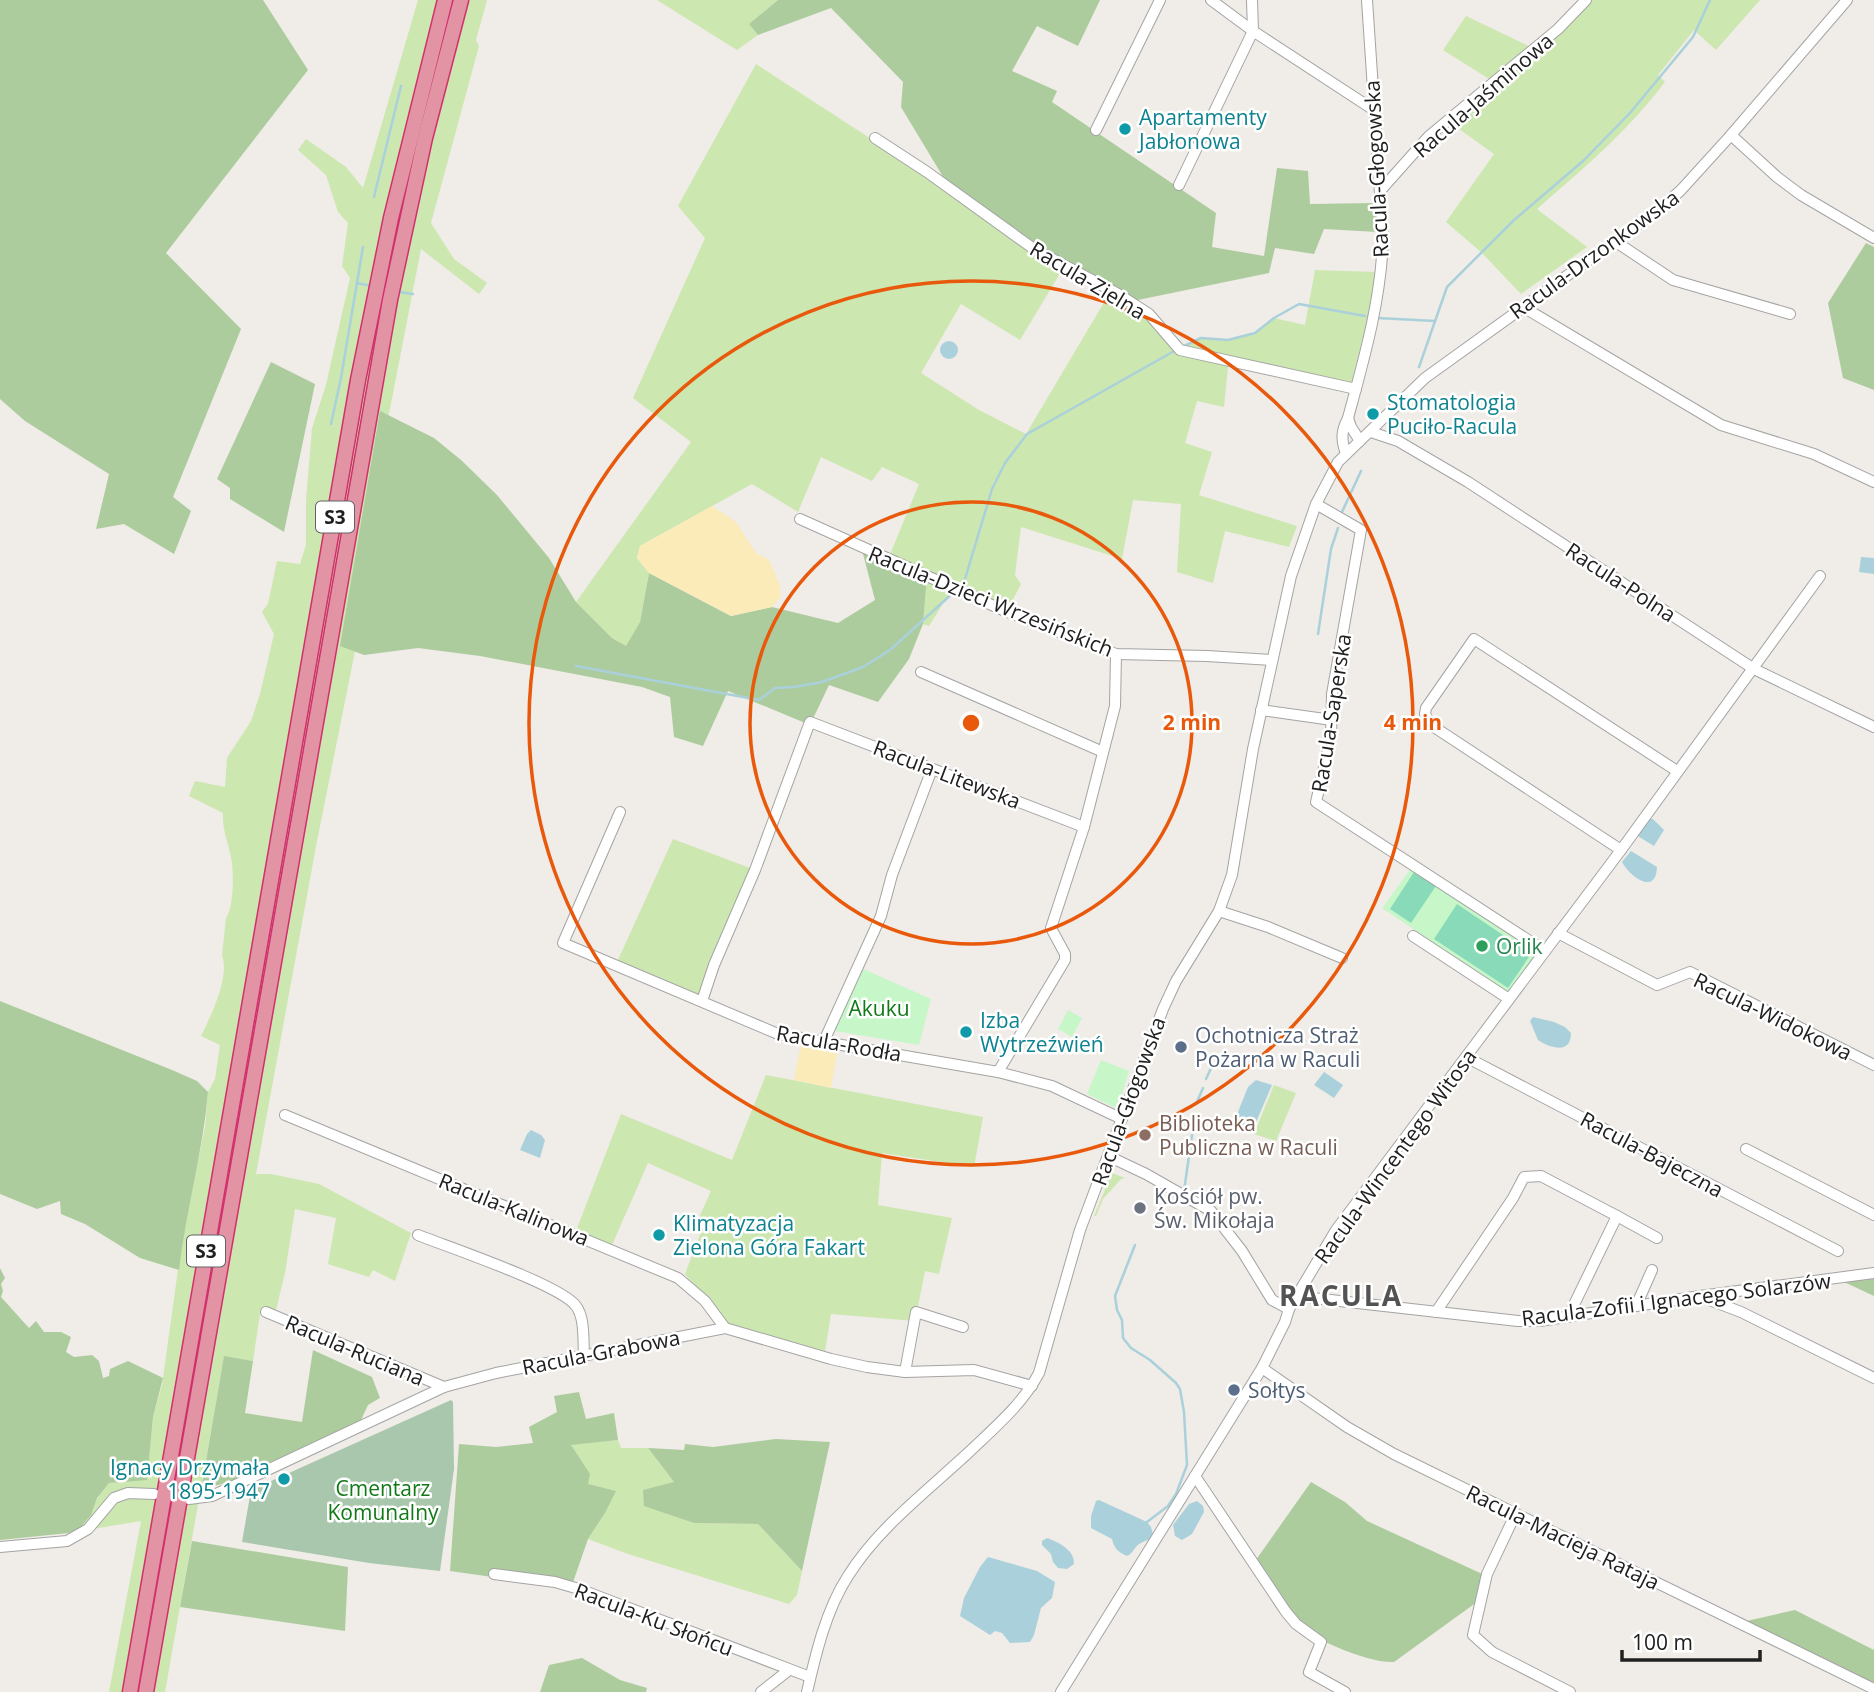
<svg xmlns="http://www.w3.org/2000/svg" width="1874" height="1692" viewBox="0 0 1874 1692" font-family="'Open Sans',sans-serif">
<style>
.grass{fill:#cce7b0}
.forest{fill:#adcc9e}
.sand{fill:#fbebb9}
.cemetery{fill:#a9c7ad}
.park{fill:#c7f7c9}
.pitch{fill:#89dab8}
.water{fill:#aad1db}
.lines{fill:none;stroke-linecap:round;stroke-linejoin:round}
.stream{stroke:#aad1db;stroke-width:2.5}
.minor-casing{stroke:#a4a4a4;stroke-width:12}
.highway-casing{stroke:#d1306c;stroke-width:17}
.minor{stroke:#fff;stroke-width:10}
.highway{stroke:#e293a4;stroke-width:14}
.ring{fill:none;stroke:#e8590c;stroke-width:3.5}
.culture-dot{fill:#0f9aa8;stroke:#fff;stroke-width:2.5}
.leisure-dot{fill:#2e9e5b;stroke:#fff;stroke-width:2.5}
.service-dot{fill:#5c6f8a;stroke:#fff;stroke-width:2.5}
.education-dot{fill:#8d6e63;stroke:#fff;stroke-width:2.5}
.worship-dot{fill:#6b7280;stroke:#fff;stroke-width:2.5}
.labels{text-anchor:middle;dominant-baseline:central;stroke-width:5;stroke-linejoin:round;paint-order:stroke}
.shield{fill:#fff;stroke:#636363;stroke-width:2}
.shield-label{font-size:19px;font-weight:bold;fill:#202020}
.street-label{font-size:21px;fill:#202020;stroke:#fff}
.culture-label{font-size:21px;fill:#0d838f;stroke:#fff;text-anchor:start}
.leisure-label{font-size:21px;fill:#27864d;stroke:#fff;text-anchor:start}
.park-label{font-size:21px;fill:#127917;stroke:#fff}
.service-label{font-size:21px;fill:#4e5e75;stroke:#fff;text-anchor:start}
.education-label{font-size:21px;fill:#785e54;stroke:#fff;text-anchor:start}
.worship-label{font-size:21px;fill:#5b616d;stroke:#fff;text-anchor:start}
.district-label{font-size:28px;font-weight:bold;letter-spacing:2px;fill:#535353;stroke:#fff}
.centre{fill:#e8590c;stroke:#fff;stroke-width:3.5}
.ring-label{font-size:21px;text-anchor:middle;font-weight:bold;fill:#e8590c;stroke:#fff;stroke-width:5;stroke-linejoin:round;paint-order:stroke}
</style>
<rect width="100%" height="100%" fill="#f0ece7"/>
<g class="grass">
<path d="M418 0H487L476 40 479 46 431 223 454 259 487 283 479 294 421 249 388 419 355 651 317 841 256 1174H271L319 1184 411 1233 395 1281 373 1270 369 1277 328 1264 336 1218 295 1209 285 1273 274 1318 260 1313 253 1361 224 1357 165 1692H109L141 1521 69 1533C92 1523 87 1515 98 1497 101 1492 105 1487 109 1483L147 1479 153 1417 162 1385 182 1241 205 1127 208 1092 215 1079 220 1045 201 1036C211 1016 230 977 222 955L226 918C234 907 234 870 231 857 228 842 222 829 223 813L189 796 195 781 225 787 227 758 251 721 260 694 274 634 262 612 268 604 277 561 300 564 306 545V500L312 428 326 385 350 278 342 266 348 223 338 212 326 175 298 150 306 139 346 167 363 188Z"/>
<polygon points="657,0 778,0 749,24 758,35 737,50"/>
<path d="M1589 0H1760L1716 50 1694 30 1658 75 1665 82C1626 133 1585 167 1537 209L1587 247 1521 294 1481 252 1446 222 1494 154 1448 121 1494 82 1443 50 1466 16 1535 49Z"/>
<polygon points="756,64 1065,265 1020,340 961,304 921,373 979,410 1026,434 1112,289 1133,301 1180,349 1201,338 1228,340 1255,333 1274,318 1305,325 1315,270 1376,272 1372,301 1351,384 1229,357 1224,407 1197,401 1185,443 1212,452 1199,495 1297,526 1289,547 1225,531 1213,583 1177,572 1181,504 1133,500 1122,559 1021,527 1015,575 1021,584 1007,611 957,589 946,599 929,626 923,624 927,576 889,557 919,484 882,467 872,481 821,457 798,512 752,484 640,546 637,558 649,573 640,622 627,647 612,638 576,602 691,442 633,398 705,238 678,206"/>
<polygon points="673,839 750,868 700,997 617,962"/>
<polygon points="766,1075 983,1117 974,1167 882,1153 878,1205 952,1218 939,1274 925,1271 915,1321 831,1314 825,1351 728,1324 685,1274 704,1224 697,1222 711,1191 648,1163 612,1245 576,1231 621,1114 732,1160"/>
<polygon points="1274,1085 1296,1093 1276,1141 1254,1134"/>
<polygon points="1112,1173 1125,1178 1121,1179 1103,1199 1096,1216 1094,1216"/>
<polygon points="618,1440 621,1448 648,1448 674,1482 694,1523 758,1524 802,1571 797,1595 789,1604 628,1554 588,1539 605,1513 588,1484 571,1444"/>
</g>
<g class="forest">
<polygon points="0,0 263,0 308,70 166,253 241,329 173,497 191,511 174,554 124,524 96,529 109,474 25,421 0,399"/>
<polygon points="778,0 1100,0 1078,46 1037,26 1012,71 1057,91 1052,102 1216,213 1212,247 1264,256 1277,168 1308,171 1310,204 1375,203 1377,232 1324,229 1314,254 1275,248 1269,273 1133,301 1065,265 951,190 901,107 903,82 831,8 758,35 749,24"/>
<polygon points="1866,243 1874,247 1874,390 1843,378 1828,303"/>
<polygon points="271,362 315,384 284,532 230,499 230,488 217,479"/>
<polygon points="380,411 434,438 461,460 497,495 549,558 576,602 612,638 626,646 640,622 649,573 731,616 772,607 838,623 875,600 861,546 927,576 923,624 909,659 878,702 829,685 810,725 728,691 703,746 674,737 670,697 642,687 480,656 418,648 364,655 340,646"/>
<path d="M0 1001 172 1070 197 1081 208 1092C203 1152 186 1210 179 1270L140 1258 85 1224 61 1214 60 1201 37 1209 0 1194Z"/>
<polygon points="0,1268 5,1278 1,1284 3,1291 1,1297 29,1328 36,1321 44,1332 61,1332 71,1337 66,1352 74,1357 92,1355 99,1361 103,1378 109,1376 110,1369 128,1361 163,1378 153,1417 147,1480 109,1483 97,1498 91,1515 80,1528 69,1533 0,1540"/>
<polygon points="1874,1277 1874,1296 1844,1282"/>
<polygon points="313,1350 372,1377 380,1398 368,1405 361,1420 235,1481 214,1486 202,1484 224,1356 253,1361 245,1413 302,1422"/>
<polygon points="579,1392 586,1419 614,1413 618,1440 571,1445 590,1474 588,1484 616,1491 605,1513 588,1539 571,1588 450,1571 459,1444 496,1447 533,1443 529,1427 557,1412 554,1396"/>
<polygon points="776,1439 830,1442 802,1571 758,1524 694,1523 644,1506 643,1490 674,1482 648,1448 684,1450 685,1444 713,1447"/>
<path d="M1311 1482 1345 1502 1367 1521 1491 1578 1477 1602 1394 1662C1369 1664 1307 1637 1289 1619 1276 1605 1264 1580 1253 1564Z"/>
<polygon points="192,1541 348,1567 345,1631 180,1607"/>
<polygon points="1795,1610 1874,1650 1874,1686 1742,1622"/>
<polygon points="582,1658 620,1680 647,1688 646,1692 540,1692 549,1665"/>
</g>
<g class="sand">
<polygon points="712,506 736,522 756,553 769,560 780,585 781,596 772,607 731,616 649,573 637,558 640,546"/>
<polygon points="801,1043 838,1048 831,1088 794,1080"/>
</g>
<polygon class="cemetery" points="451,1400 453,1402 454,1469 440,1571 369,1563 242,1542 251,1490"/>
<g class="park">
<polygon points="1412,867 1528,942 1537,952 1536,958 1509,993 1382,908"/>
<polygon points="861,968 931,999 919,1045 835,1031"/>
<polygon points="1068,1010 1082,1018 1072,1037 1058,1029"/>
<polygon points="1101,1060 1129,1071 1118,1107 1116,1108 1087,1094"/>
</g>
<g class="pitch">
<polygon points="1414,872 1436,886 1411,923 1390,909"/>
<polygon points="1457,904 1531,954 1508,988 1434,939"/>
</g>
<g class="water">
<circle cx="949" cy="350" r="9"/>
<polygon points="1861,557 1874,558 1874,574 1859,572"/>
<polygon points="1648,819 1653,819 1664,830 1654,846 1636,835"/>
<path d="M1631 851 1657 867C1656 896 1630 877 1622 862Z"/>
<path d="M1533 1017 1554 1022 1565 1027 1571 1033C1571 1055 1550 1048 1538 1040L1530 1021Z"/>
<polygon points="1324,1072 1343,1085 1334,1098 1314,1085"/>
<polygon points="1256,1080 1272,1085 1254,1127 1243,1132 1236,1122 1236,1117 1248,1087"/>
<polygon points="531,1130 541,1135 545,1140 540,1158 520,1150 527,1134"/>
<path d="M1099 1500 1147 1522 1151 1527 1153 1535C1149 1541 1146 1540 1141 1543 1134 1546 1134 1553 1127 1556 1118 1552 1114 1548 1112 1539L1091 1528V1516L1096 1501Z"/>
<polygon points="1197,1501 1203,1506 1204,1512 1192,1534 1182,1540 1175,1536 1173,1525 1189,1504"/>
<path d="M1047 1538C1058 1542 1075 1550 1074 1564L1067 1569 1058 1568 1053 1562 1051 1554 1042 1545V1541Z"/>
<polygon points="988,1557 1037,1571 1055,1582 1052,1598 1041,1608 1034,1635 1030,1642 1010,1643 1002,1633 995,1631 990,1635 960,1616 964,1598 980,1567"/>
</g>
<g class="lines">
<g class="stream">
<polyline points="374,197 401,86"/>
<polyline points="357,283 372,286"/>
<polyline points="399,292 413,294"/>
<polyline points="1378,318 1435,321"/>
<polyline points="1182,347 1201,338 1228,340 1255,333 1274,318 1299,304 1365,316"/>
<polyline points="1419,367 1447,287 1513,221 1583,161 1630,113 1693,37 1710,0"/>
<polyline points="331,424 341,378 363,247"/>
<polyline points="1342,512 1361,471"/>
<polyline points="959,586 965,579 992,489 1005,463 1027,434 1176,350"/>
<polyline points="1318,634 1331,549 1338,528"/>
<polyline points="576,666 759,700 775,688 794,687 822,682 863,667 890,650 954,592"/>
<polyline points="1206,1079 1212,1066"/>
<polyline points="1197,1102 1203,1088"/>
<polyline points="1184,1191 1192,1135"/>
<polyline points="1135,1245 1115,1296 1117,1310 1122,1320 1123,1338 1131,1348 1150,1360 1176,1383 1180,1389 1184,1412 1187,1465 1176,1494 1168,1506 1147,1522"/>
</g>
<defs>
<g id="minor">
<polyline points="1211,0 1253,31 1374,110"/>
<polyline points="1096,130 1160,0"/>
<polyline points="1731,135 1777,177 1801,195 1874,238"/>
<polyline points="875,138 927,172 1034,249 1118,294 1149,314 1180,350 1356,389"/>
<polyline points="1179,185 1253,31 1252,0"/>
<polyline points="1380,191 1429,136 1558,29 1586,0"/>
<polyline points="1616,242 1673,280 1790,314"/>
<polyline points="1523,307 1721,425 1814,454 1874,482"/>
<polyline points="1348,418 1351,427 1360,441"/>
<polyline points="1371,432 1398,441 1468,482 1754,669 1874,727"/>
<path d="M1346 454C1341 440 1341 431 1348 418 1364 359 1381 300 1383 239L1367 0"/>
<polyline points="1316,504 1361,530 1332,694 1331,737 1316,802 1545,951"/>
<polyline points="800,519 1005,611 1116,654 1207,656 1272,660"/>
<polyline points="921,672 1103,752"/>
<polyline points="1261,710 1332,720"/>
<polyline points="620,812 563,943 778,1034 998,1072 1052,1086 1122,1119"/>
<polyline points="1621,850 1431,725 1425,714 1426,708 1474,639 1677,771"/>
<polyline points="1219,911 1268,927 1342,958"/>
<polyline points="1558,933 1657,985 1690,972 1874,1065"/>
<polyline points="1413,936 1509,999"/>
<polyline points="702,1001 714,965 755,870 810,722 1084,827"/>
<polyline points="824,1041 881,916 892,875 932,769"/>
<polyline points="1466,1057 1838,1251"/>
<polyline points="998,1072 1065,960 1065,954 1051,928 1084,827 1115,706 1116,654"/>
<polyline points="285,1115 678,1278 705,1301 725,1328"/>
<polyline points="1746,1149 1874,1215"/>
<polyline points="1108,1156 1146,1174 1211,1211 1242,1251 1272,1300 1289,1309"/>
<polyline points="1617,1216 1657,1238"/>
<path d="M418 1235C448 1247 561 1285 576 1306 585 1318 583 1340 584 1354"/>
<polyline points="1295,1296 1518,1321 1540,1321 1700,1296 1874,1273"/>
<polyline points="1704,1298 1741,1312 1874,1378"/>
<polyline points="1636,1306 1652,1270"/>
<polyline points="266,1312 444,1387"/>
<polyline points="1436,1312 1513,1198 1524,1177 1541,1176 1617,1216 1568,1317"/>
<polyline points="1262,1368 1347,1427 1394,1454 1874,1689"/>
<polyline points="905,1372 916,1312 963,1327"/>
<polyline points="1195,1476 1286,1612 1296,1624 1321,1642 1309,1672 1345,1692"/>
<polyline points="189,1499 212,1496 444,1387 496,1373 725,1328 831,1359 867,1367 905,1372 974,1370 1032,1386"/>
<polyline points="1515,1515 1487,1574 1473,1635 1492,1652 1570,1692"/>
<polyline points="0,1547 67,1541 88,1529 114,1498 128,1493 154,1494"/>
<polyline points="494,1574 555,1582 579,1589 810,1677"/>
<polyline points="761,1692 789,1670"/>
<path d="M807 1692C816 1653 826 1610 848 1576 878 1528 927 1491 968 1453 994 1428 1022 1405 1039 1373L1080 1230 1163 1009 1176 981 1219 911 1232 875 1253 749 1291 576 1316 504 1338 462 1425 378 1661 208 1681 190 1731 135 1847 0"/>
<polyline points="1061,1692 1262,1368 1285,1322 1289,1309 1336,1230 1621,850 1820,576"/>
</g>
<g id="highway">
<polyline points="130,1692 358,380 391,218 445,0"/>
<polyline points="146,1692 390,300 425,138 461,0"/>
</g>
</defs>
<use href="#minor" class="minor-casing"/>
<use href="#highway" class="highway-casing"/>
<use href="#minor" class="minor"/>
<use href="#highway" class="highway"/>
</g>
<g class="ring">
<circle cx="971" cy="723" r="221"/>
<circle cx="971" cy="723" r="442"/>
</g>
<g class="culture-dot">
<circle cx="1125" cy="129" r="7"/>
<circle cx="1373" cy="414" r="7"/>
<circle cx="966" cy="1032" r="7"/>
<circle cx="659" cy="1235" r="7"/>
<circle cx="284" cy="1479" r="7"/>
</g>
<circle class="leisure-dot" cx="1482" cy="946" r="7"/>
<g class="service-dot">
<circle cx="1181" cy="1047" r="7"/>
<circle cx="1234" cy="1390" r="7"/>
</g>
<circle class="education-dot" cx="1145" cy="1135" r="7"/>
<circle class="worship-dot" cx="1140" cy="1208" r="7"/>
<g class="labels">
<g class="shield">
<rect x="316" y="501.5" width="38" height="31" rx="5"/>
<rect x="187" y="1235.5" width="38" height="31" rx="5"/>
</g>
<g class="shield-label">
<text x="335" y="517">S3</text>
<text x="206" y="1251">S3</text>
</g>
<g class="street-label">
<text transform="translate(1483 95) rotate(-41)">Racula-Jaśminowa</text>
<text transform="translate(1376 169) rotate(-93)">Racula-Głogowska</text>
<text transform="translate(1594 254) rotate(-36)">Racula-Drzonkowska</text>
<text transform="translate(1088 280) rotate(31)">Racula-Zielna</text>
<text transform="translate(1621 582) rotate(33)">Racula-Polna</text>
<text transform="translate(991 601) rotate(22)">Racula-Dzieci Wrzesińskich</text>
<text transform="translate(1331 713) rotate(-81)">Racula-Saperska</text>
<text transform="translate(947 774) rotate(21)">Racula-Litewska</text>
<text transform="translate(1773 1016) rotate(26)">Racula-Widokowa</text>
<text transform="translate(839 1043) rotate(10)">Racula-Rodła</text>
<text transform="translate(1128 1101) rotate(-70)">Racula-Głogowska</text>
<text transform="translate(1652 1154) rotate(28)">Racula-Bajeczna</text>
<text transform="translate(1395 1156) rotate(-54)">Racula-Wincentego Witosa</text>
<text transform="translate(514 1209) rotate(22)">Racula-Kalinowa</text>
<text transform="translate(1676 1299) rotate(-7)">Racula-Zofii i Ignacego Solarzów</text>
<text transform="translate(355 1350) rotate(23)">Racula-Ruciana</text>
<text transform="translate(601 1352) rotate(-11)">Racula-Grabowa</text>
<text transform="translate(1563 1537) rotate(26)">Racula-Macieja Rataja</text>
<text transform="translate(654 1619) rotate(21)">Racula-Ku Słońcu</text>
</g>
<g class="culture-label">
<text x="1139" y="117">Apartamenty<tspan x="1139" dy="24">Jabłonowa</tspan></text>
<text x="1387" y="402">Stomatologia<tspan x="1387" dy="24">Puciło-Racula</tspan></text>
<text x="980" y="1020">Izba<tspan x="980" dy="24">Wytrzeźwień</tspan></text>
<text x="673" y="1223">Klimatyzacja<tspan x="673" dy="24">Zielona Góra Fakart</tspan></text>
<text x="270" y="1467" text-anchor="end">Ignacy Drzymała<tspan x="270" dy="24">1895-1947</tspan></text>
</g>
<g class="leisure-label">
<text x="1496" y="946">Orlik</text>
</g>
<g class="park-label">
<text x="879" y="1008">Akuku</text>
<text x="383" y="1488">Cmentarz<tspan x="383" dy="24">Komunalny</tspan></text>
</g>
<g class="service-label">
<text x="1195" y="1035">Ochotnicza Straż<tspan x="1195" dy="24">Pożarna w Raculi</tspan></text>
<text x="1248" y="1390">Sołtys</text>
</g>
<g class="education-label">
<text x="1159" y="1123">Biblioteka<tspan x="1159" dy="24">Publiczna w Raculi</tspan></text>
</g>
<g class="worship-label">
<text x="1154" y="1196">Kościół pw.<tspan x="1154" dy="24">Św. Mikołaja</tspan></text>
</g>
<g class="district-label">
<text x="1341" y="1295">RACULA</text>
</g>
</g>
<circle cx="971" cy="723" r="10" class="centre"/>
<g class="ring-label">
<text x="1192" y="730">2 min</text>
<text x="1413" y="730">4 min</text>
</g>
<path d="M1622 1650v10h138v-10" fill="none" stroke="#202020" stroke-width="3.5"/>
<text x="1632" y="1650" font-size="21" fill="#202020" stroke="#ffffff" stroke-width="5" paint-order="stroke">100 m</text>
</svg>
